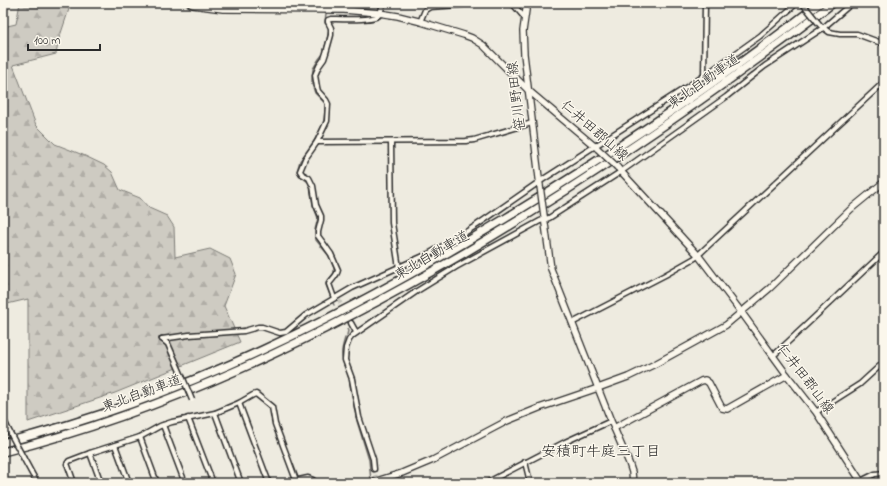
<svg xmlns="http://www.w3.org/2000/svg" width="887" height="486" viewBox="0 0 887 486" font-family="'Indie Flower','Klee One',sans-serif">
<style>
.forest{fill:url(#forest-firs);stroke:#7c7b76}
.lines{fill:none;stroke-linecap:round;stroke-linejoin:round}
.stream{stroke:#74726e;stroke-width:1.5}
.street-tunnel{stroke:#c7c5bc;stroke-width:4;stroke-dasharray:4 2;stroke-linecap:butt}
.street-casing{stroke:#2b2b2b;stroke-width:7}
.secondary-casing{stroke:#2b2b2b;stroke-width:8}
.highway-casing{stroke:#2b2b2b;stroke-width:10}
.street{stroke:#fbf7ec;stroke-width:4}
.secondary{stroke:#fbf7ec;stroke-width:5.5}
.highway{stroke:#fbf7ec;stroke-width:7}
.street-bridge-casing{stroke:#2b2b2b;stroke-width:7;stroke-linecap:butt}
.secondary-bridge-casing{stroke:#2b2b2b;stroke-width:8;stroke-linecap:butt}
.street-bridge{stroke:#fbf7ec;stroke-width:4}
.secondary-bridge{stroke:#fbf7ec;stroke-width:5.5}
.labels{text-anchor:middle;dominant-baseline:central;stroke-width:3;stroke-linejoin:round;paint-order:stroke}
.street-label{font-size:14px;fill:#2b2b2b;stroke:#fbf7ec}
.neighbourhood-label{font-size:15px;fill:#2b2b2b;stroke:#fbf7ec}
</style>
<defs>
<pattern id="forest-firs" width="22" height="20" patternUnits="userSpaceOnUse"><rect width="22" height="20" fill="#cecbc2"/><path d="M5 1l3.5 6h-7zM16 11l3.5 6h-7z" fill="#b1aea7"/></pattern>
</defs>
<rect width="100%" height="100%" fill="#eeebe0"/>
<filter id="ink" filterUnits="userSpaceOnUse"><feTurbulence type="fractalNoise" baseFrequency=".025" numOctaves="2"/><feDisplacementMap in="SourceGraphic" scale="8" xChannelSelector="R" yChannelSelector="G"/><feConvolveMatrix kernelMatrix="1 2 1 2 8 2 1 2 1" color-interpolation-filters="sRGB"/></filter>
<g filter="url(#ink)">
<polygon class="forest" points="20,3 71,3 59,39 56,54 13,65 36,125 55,144 83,155 104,165 112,172 120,190 140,198 149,208 167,216 174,227 175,257 210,249 230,259 236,274 224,306 240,342 115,393 28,422 28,299 3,305 3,27 16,24"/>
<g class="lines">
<g class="stream">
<polyline points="327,3 325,23 328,26 329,30 327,40 323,54 319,59 313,69 312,78 312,84 315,93 324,102 325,104 325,110 324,120 323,124 314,141 300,161 297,171 299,175 308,182 310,187 313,205 318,218 315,230 316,240 329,256 334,268 334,273 326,283 326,285 330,295"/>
<polyline points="332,301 334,305"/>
<polyline points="347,329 348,331 347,335"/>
<path d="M345 338C341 351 340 356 346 369"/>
<polyline points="348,374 357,421 369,460 371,481"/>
</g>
<g class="street-tunnel">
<polyline points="339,300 344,311"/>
<polyline points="374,469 377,483"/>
</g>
<defs>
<g id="street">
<polyline points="512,3 524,17"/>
<polyline points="420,22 425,10 430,7 485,3"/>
<polyline points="821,26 829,32 840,34 857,34 884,44"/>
<polyline points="704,76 705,3"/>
<polyline points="317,142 466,141 474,140 532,123"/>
<polyline points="391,142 392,223 399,268"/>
<path d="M334 298 329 284C332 279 337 276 338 270L331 254 321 240 318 236V232L321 220V216L316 205 313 186 309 178 302 174 300 171 305 159 317 142 327 121 328 104 326 100 318 91 317 87 315 75 319 66 324 59 326 53 331 35V28L328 22V20L331 19C339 19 375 21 379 15 381 12 382 7 383 3"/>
<polyline points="351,323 356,332"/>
<polyline points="572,323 665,275 695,258 884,82"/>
<polyline points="162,339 189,335 244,331 258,327 262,327 280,333 286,332 306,315 352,288 428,254 450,242 477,225 539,182 704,76 760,36 797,3"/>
<polyline points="162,339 168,344 182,376"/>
<polyline points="773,356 884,252"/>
<polyline points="239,403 269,483"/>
<polyline points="816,412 860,384 884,362"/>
<polyline points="215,413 241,483"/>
<polyline points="3,418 8,429"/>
<polyline points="188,418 213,483"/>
<polyline points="163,425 185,483"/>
<polyline points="140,437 157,483"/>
<polyline points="115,445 129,483"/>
<polyline points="90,453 101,483"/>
<polyline points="24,459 37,483"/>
<polyline points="525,462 529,478"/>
<polyline points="374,469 373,459 359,417 352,379 345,360 346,348 349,340 352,336 417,291 456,267 540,221 549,218 622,171 726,97 765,66 823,28 852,3"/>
<polyline points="861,481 875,474 884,473"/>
<polyline points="74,483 68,466 67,464 69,461 90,453 140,437 160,426 172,422 215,413 239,403 253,395 256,394 272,407 275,424 296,480"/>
<polyline points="285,483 308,478 313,480 314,483"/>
<polyline points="486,483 565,442 611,421"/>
</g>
<g id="secondary">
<polyline points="189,3 193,5 223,9 344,10 379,13 398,16 418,21 464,35 472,38 483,45 528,90 598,149"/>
<polyline points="527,3 523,31 524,54 540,186"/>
<polyline points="617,167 698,255 742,313 787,375 816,412 862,483"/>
<polyline points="544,216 551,269 611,421 629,463 632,472 633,483"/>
<polyline points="614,428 701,381 705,380 709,383 722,408 727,409 787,375"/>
<polyline points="370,483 402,473 433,460 507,421 539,408 598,388 628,377 655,364 726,325 770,288 851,209 884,182"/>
</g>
<g id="highway">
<path d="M3 443C185 397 347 315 506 218 614 152 720 81 820 3"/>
<path d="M3 452C167 411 320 337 466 252 593 177 715 93 833 3"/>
</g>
</defs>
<use href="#street" class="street-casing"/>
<use href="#secondary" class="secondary-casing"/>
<use href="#highway" class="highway-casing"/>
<use href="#street" class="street"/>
<use href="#secondary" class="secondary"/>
<use href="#highway" class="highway"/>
<defs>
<g id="street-bridge">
<polyline points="803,4 820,25"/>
<polyline points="182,376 192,400"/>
<polyline points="8,429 24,459"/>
</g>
<g id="secondary-bridge">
<polyline points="598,149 617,167"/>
<polyline points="540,186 544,216"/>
</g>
</defs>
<use href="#street-bridge" class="street-bridge-casing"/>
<use href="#secondary-bridge" class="secondary-bridge-casing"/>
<use href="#street-bridge" class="street-bridge"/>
<use href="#secondary-bridge" class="secondary-bridge"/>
</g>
</g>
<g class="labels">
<g class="street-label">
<text transform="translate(704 82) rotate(-35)">東北自動車道</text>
<text transform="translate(517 96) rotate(-97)">笹川野田線</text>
<text transform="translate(594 131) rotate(41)">仁井田郡山線</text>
<text transform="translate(432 256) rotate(-30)">東北自動車道</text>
<text transform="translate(805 379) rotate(53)">仁井田郡山線</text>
<text transform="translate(142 394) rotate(-20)">東北自動車道</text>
</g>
<g class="neighbourhood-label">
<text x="601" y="452">安積町牛庭三丁目</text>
</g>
</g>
<rect width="887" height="486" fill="none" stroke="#fbf7ec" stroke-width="16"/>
<rect x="8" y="8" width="871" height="470" fill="none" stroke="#2b2b2b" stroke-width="1.5" filter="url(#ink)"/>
<path d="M28 44v6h72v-6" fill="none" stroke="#2b2b2b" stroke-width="2"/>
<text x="34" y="44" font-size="12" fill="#2b2b2b" stroke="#fbf7ec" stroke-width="3" paint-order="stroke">100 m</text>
</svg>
